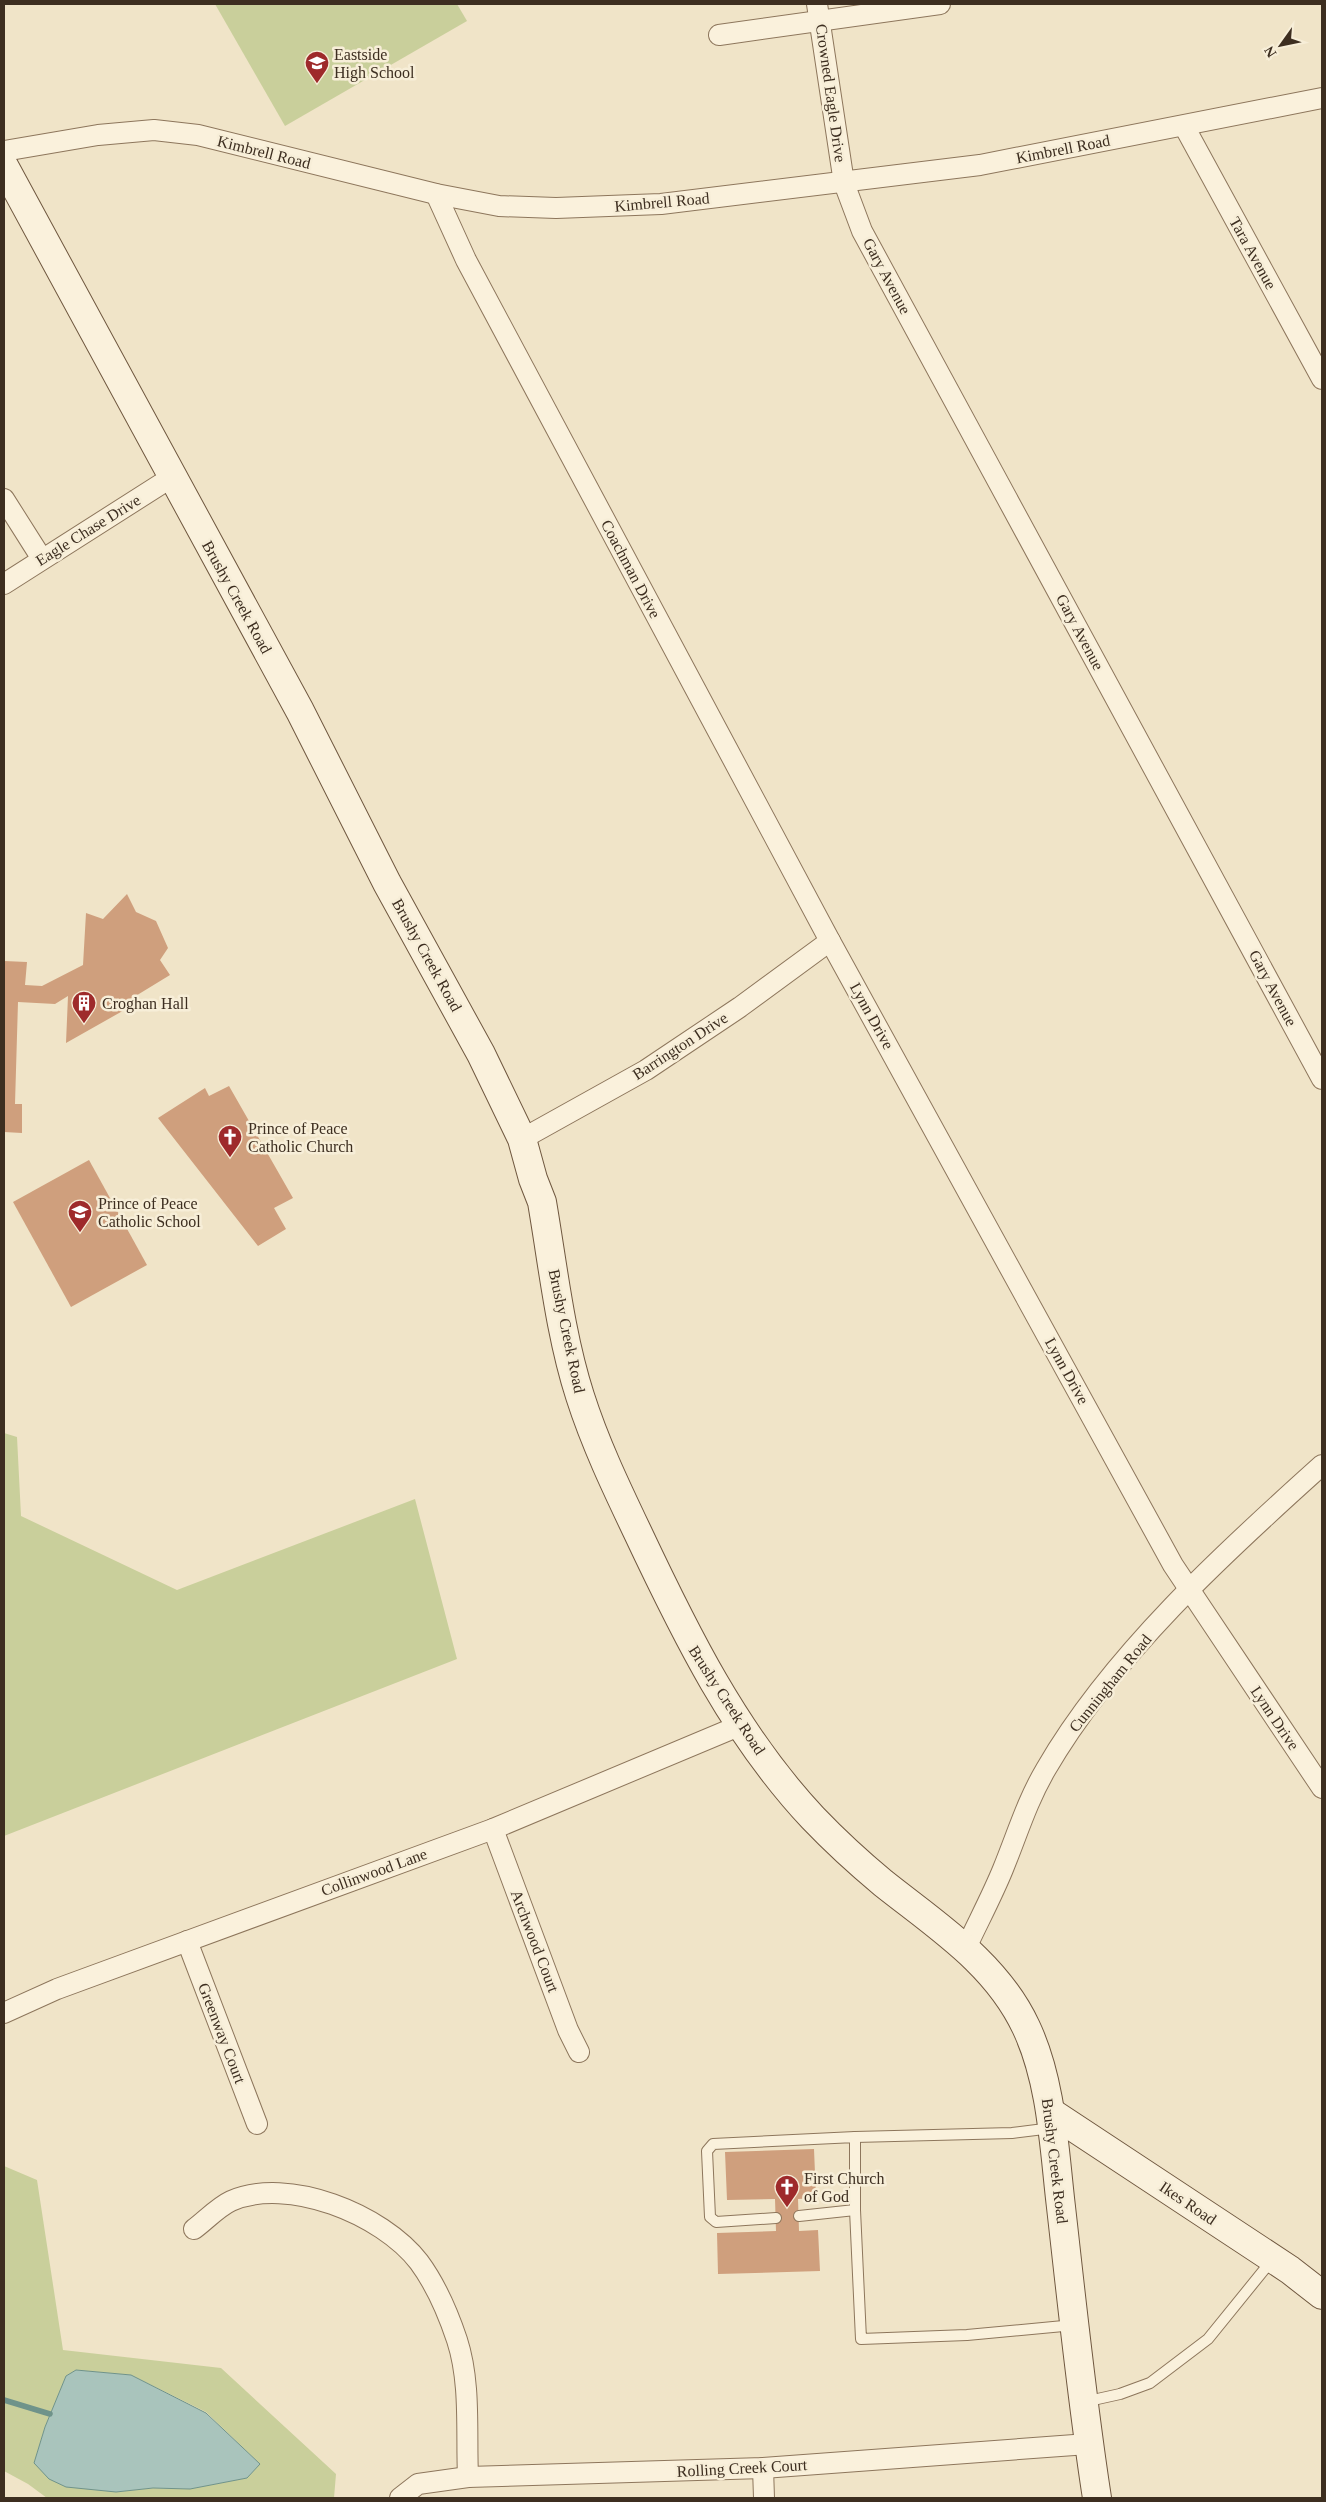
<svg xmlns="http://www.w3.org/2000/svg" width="1326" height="2502" viewBox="0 0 1326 2502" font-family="'Times New Roman',serif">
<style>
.green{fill:#c9cf9b;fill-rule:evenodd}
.water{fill:#a9c4bc;stroke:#6f938a}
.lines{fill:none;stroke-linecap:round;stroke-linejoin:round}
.stream{stroke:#6f938a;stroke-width:5.5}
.building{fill:#cf9f7d}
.lane-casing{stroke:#8d765c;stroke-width:12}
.street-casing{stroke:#8d765c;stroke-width:22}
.secondary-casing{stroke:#6f573f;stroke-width:30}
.lane{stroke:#faf1dc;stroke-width:10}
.street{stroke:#faf1dc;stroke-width:20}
.secondary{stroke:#faf1dc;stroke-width:28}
.labels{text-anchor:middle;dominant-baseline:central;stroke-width:5;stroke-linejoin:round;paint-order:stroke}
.poi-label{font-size:16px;fill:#3d2e20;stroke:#f7eed8;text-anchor:start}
.street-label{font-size:16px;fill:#3d2e20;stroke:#f7eed8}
</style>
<rect width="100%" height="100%" fill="#f0e4c8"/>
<g class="green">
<polygon points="215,4 457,4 467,21 285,126"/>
<polygon points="4,1433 17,1437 21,1516 177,1590 415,1499 457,1659 4,1836"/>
<path d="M4 2166 37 2180 63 2350 221 2368 336 2474 334 2498H47L28 2484 4 2471ZM76 2370 131 2375 206 2412 260 2464 247 2478 190 2489 153 2488 116 2492 34 2463 45 2427 66 2376Z"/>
</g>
<polygon class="water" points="76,2370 131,2375 206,2413 260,2464 247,2478 190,2489 153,2488 116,2492 66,2487 49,2479 34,2463 45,2427 66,2376"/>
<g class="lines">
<polyline class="stream" points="4,2400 50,2414"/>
</g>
<g class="building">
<polygon points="127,894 136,912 156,921 168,948 160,960 170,975 134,997 135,1004 66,1043 68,996 55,1004 18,1002 15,1104 22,1104 22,1133 4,1132 4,961 27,962 25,985 42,986 83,965 86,913 103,919"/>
<polygon points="229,1086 293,1198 274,1208 286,1229 258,1246 158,1118 205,1088 209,1096"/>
<polygon points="89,1160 147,1265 71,1307 13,1202"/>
<polygon points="814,2149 816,2198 798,2199 799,2231 818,2230 820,2271 718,2274 717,2233 776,2231 775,2199 727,2200 725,2152"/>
</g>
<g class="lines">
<defs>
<g id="lane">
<polyline points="855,2137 1012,2133 1052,2128"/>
<polyline points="799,2216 855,2210"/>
<polyline points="776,2218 716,2222 710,2217 707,2151 713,2144 855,2137 855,2210 861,2339 967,2335 1074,2325"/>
<polyline points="1084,2402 1120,2394 1150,2383 1208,2339 1272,2260"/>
</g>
<g id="street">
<polyline points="817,4 844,183 862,231 1322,1079"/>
<polyline points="719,35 940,4"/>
<polyline points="1184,126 1322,379"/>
<polyline points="4,151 98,135 154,130 198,135 436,194 499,206 556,208 661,204 980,165 1322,98"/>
<polyline points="436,194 466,260 830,941 1173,1565 1322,1788"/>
<polyline points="4,499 42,559"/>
<polyline points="4,584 172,477"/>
<polyline points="522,1139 646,1070 740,1007 830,941"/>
<polyline points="493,1829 568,2030 579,2052"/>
<polyline points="187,1941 257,2124"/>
<path d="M966 1948C978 1922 992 1896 1003 1869 1017 1835 1027 1801 1046 1769 1112 1655 1225 1552 1322 1465"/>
<polyline points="4,2013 57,1989 493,1829 741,1725"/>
<path d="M194 2229C205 2221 218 2207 231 2201 288 2176 382 2214 419 2262 436 2285 448 2313 457 2340 471 2383 466 2432 468 2477"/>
<polyline points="763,2468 764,2498"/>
<polyline points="400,2498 418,2484 468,2477 763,2468 1088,2444"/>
</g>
<g id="secondary">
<path d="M4 166 300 711 387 883 481 1054 522 1139 533 1179 542 1202C553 1266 560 1334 580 1396 595 1443 616 1487 637 1531 685 1633 735 1735 813 1818 835 1841 859 1863 883 1883 937 1926 996 1963 1026 2027 1052 2082 1054 2148 1061 2207 1072 2304 1082 2402 1097 2498"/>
<polyline points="1052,2113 1290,2270 1322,2295"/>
</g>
</defs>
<use href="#lane" class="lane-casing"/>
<use href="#street" class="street-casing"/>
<use href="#secondary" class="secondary-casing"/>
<use href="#lane" class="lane"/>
<use href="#street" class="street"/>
<use href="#secondary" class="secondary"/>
</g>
<defs>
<symbol id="school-pin" viewBox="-11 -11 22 30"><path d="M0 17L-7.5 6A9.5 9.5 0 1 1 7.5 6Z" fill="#9e2a2b" stroke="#f7eed8"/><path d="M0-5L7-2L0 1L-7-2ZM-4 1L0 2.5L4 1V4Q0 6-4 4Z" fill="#fff"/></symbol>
<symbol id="building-pin" viewBox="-11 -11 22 30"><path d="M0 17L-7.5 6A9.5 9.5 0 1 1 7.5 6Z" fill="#9e2a2b" stroke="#f7eed8"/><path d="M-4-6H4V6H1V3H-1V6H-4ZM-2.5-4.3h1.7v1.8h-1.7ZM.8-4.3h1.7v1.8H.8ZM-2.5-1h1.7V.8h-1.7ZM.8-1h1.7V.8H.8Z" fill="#fff"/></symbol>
<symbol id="church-pin" viewBox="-11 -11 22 30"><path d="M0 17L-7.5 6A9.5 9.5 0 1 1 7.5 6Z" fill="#9e2a2b" stroke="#f7eed8"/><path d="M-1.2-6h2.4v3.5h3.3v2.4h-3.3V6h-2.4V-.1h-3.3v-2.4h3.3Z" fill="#fff"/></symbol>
</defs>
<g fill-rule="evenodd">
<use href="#school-pin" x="303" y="49" width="28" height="38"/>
<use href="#building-pin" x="70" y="989" width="28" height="38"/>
<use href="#church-pin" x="216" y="1123" width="28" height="38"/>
<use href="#school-pin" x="66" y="1198" width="28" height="38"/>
<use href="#church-pin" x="773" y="2173" width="28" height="38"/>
</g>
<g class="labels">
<g class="poi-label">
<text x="334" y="54">Eastside<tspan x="334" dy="18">High School</tspan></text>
<text x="102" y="1003">Croghan Hall</text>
<text x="248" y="1128">Prince of Peace<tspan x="248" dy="18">Catholic Church</tspan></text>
<text x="98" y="1203">Prince of Peace<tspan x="98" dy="18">Catholic School</tspan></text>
<text x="804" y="2178">First Church<tspan x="804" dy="18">of God</tspan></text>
</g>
<g class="street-label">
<text transform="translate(831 93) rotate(82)">Crowned Eagle Drive</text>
<text transform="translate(1063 149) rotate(-11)">Kimbrell Road</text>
<text transform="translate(264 152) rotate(14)">Kimbrell Road</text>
<text transform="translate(662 202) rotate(-5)">Kimbrell Road</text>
<text transform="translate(1253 253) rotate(61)">Tara Avenue</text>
<text transform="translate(887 276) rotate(62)">Gary Avenue</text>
<text transform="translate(88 530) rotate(-32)">Eagle Chase Drive</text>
<text transform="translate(631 569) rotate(62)">Coachman Drive</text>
<text transform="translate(237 597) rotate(61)">Brushy Creek Road</text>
<text transform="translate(1080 632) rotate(62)">Gary Avenue</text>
<text transform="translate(427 955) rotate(61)">Brushy Creek Road</text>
<text transform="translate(1273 988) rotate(62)">Gary Avenue</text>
<text transform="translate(872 1016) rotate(61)">Lynn Drive</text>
<text transform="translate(680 1046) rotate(-33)">Barrington Drive</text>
<text transform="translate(567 1331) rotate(78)">Brushy Creek Road</text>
<text transform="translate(1067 1371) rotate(61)">Lynn Drive</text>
<text transform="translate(1110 1683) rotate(-51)">Cunningham Road</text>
<text transform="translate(727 1700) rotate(57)">Brushy Creek Road</text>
<text transform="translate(1275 1718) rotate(56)">Lynn Drive</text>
<text transform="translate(374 1872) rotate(-20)">Collinwood Lane</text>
<text transform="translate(535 1941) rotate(69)">Archwood Court</text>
<text transform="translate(222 2033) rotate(69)">Greenway Court</text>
<text transform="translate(1055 2161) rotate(83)">Brushy Creek Road</text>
<text transform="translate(1188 2203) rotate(34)">Ikes Road</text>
<text transform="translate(742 2468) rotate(-3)">Rolling Creek Court</text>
</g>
</g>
<rect width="1326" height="2502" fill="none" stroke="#3d2e20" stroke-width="10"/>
<g transform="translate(1281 45) rotate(237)" stroke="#f7eed8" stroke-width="4" paint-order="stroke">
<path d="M0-4L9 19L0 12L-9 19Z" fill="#3d2e20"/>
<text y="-8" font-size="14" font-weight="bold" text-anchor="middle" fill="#3d2e20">N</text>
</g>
</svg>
